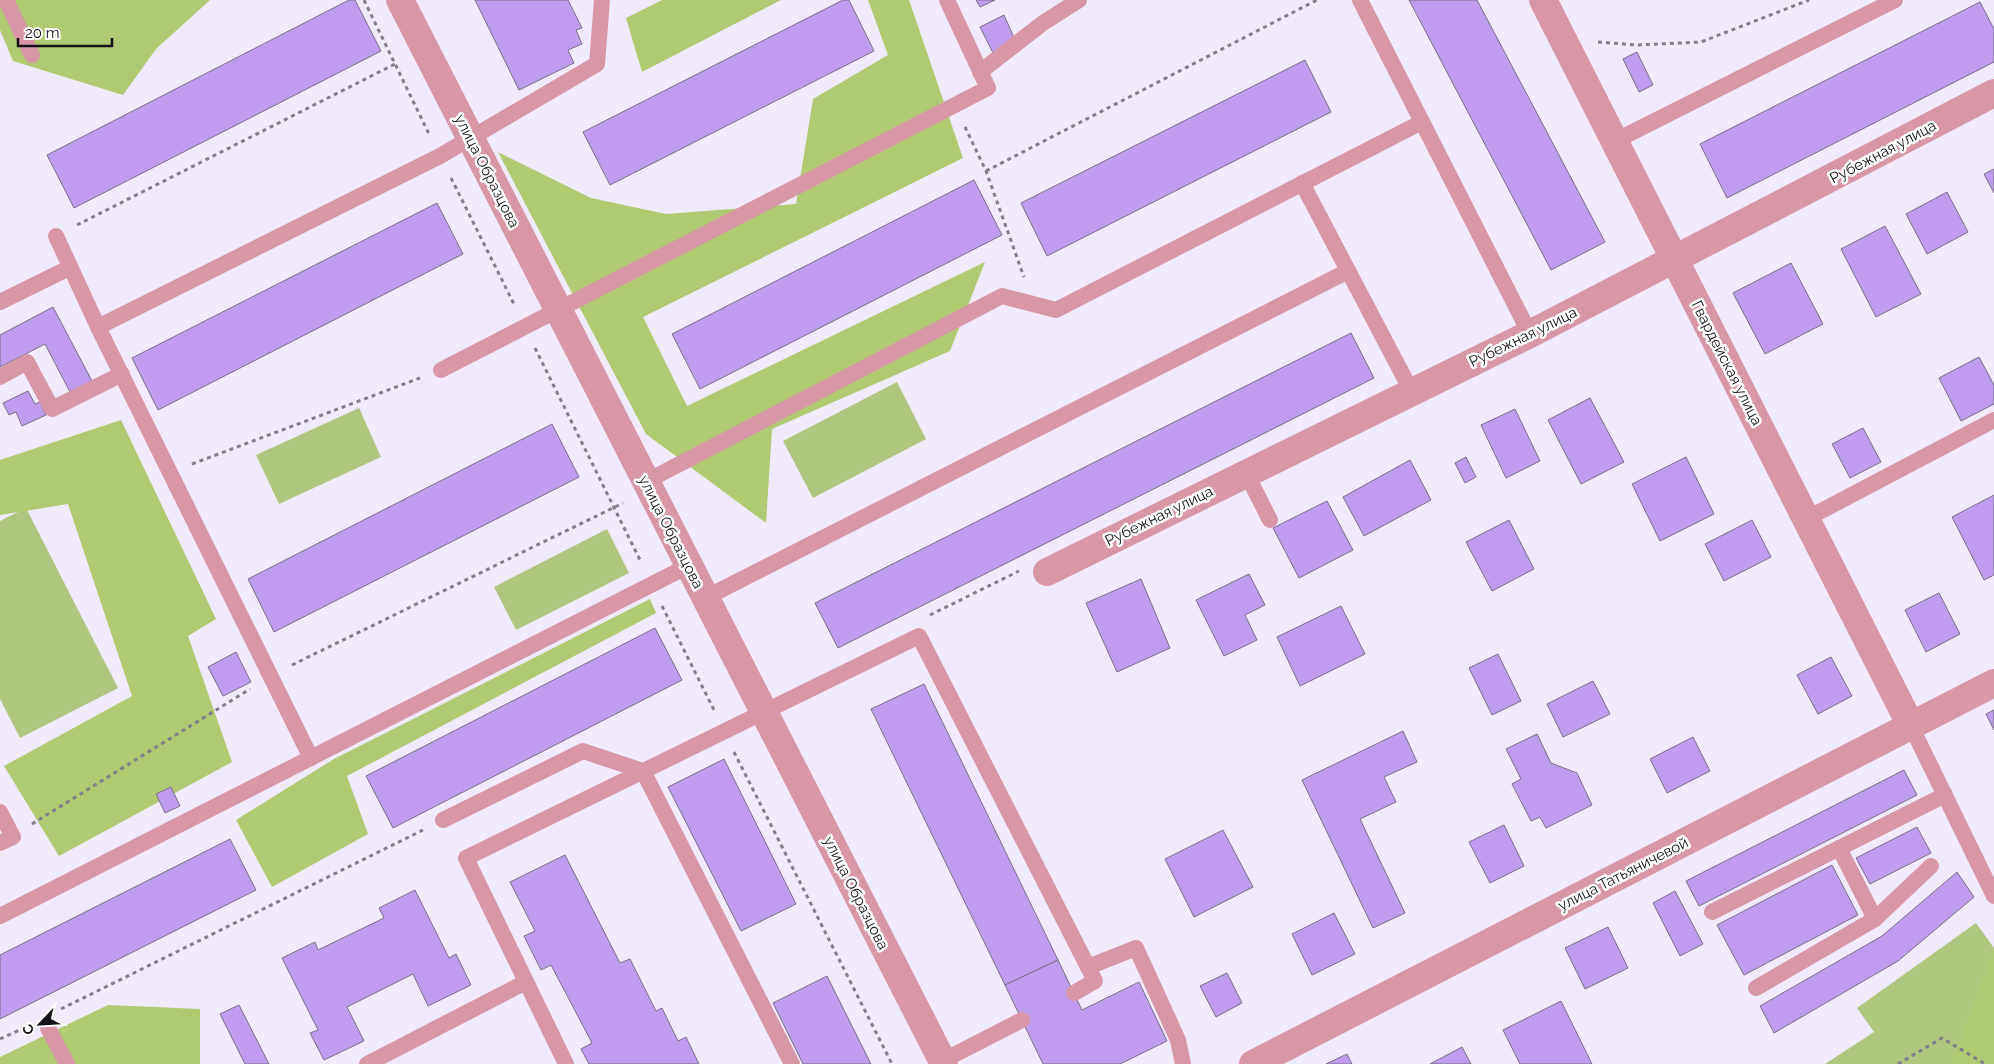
<svg xmlns="http://www.w3.org/2000/svg" width="1994" height="1064" viewBox="0 0 1994 1064" font-family="Raleway,sans-serif">
<style>
.green{fill:#afc67e}
.forest{fill:#afca71}
.building{fill:#bf9ced;stroke:#787085}
.lines{fill:none;stroke-linecap:round;stroke-linejoin:round}
.path{stroke:#827d8a;stroke-width:3;stroke-dasharray:4 4;stroke-linecap:butt}
.service{stroke:#d897a7;stroke-width:16}
.minor{stroke:#d897a7;stroke-width:28}
.labels{text-anchor:middle;dominant-baseline:central;stroke-width:5;stroke-linejoin:round;paint-order:stroke}
.street-label{font-size:15px;fill:#151119;stroke:#fff}
</style>
<rect width="100%" height="100%" fill="#f1eafd"/>
<g class="green">
<polygon points="897,382 926,439 813,498 783,441"/>
<polygon points="359,408 381,457 279,504 256,455"/>
<polygon points="26,508 118,688 20,738 0,699 0,521"/>
<polygon points="607,529 629,573 516,630 494,587"/>
<polygon points="1976,923 1994,948 1994,1064 1825,1064 1874,1032 1857,1008"/>
</g>
<g class="forest">
<polygon points="0,0 210,0 156,49 123,95 13,61 0,30"/>
<polygon points="662,0 781,0 642,72 626,18"/>
<polygon points="868,0 909,0 963,158 643,317 687,406 985,262 950,351 772,429 766,523 646,434 498,152 591,198 666,214 796,204 813,99 888,55"/>
<polygon points="121,420 216,619 188,636 232,762 59,856 4,766 132,696 68,504 0,515 0,460"/>
<polygon points="650,599 656,613 347,776 368,834 272,887 236,820 334,759"/>
<polygon points="1994,951 1994,1064 1951,1064"/>
<polygon points="108,1005 200,1009 200,1064 0,1064 0,1057"/>
</g>
<g class="building">
<polygon points="349,0 355,0 381,51 74,208 47,155"/>
<polygon points="475,0 568,0 582,28 576,30 582,44 568,50 574,63 519,90"/>
<polygon points="843,0 849,0 874,51 610,185 583,132"/>
<polygon points="976,0 995,0 980,7"/>
<polygon points="1409,0 1477,0 1605,242 1551,270"/>
<polygon points="1980,2 1994,29 1994,62 1727,198 1700,144"/>
<polygon points="1004,15 1016,42 993,53 980,27"/>
<polygon points="1637,52 1653,85 1639,92 1623,59"/>
<polygon points="1305,60 1331,112 1047,256 1021,203"/>
<polygon points="1994,169 1994,193 1984,174"/>
<polygon points="974,180 1002,235 700,389 672,334"/>
<polygon points="1947,192 1968,232 1927,254 1906,214"/>
<polygon points="437,203 463,254 158,410 132,358"/>
<polygon points="1885,226 1921,294 1876,317 1841,249"/>
<polygon points="1791,263 1823,324 1765,354 1733,293"/>
<polygon points="53,307 92,381 70,392 45,344 0,367 0,335"/>
<polygon points="1351,333 1374,378 838,648 815,603"/>
<polygon points="1979,357 1994,385 1994,404 1961,421 1939,378"/>
<polygon points="28,391 35,404 40,402 46,415 22,426 16,412 9,415 3,403"/>
<polygon points="1590,398 1624,462 1581,484 1548,420"/>
<polygon points="1515,409 1540,461 1506,478 1481,425"/>
<polygon points="552,424 579,477 274,632 248,579"/>
<polygon points="1863,428 1881,462 1850,478 1832,444"/>
<polygon points="1466,457 1476,477 1465,483 1455,463"/>
<polygon points="1686,457 1714,514 1660,541 1632,484"/>
<polygon points="1410,460 1431,500 1364,536 1343,497"/>
<polygon points="1994,495 1994,575 1984,580 1952,517"/>
<polygon points="1327,501 1353,550 1299,578 1273,528"/>
<polygon points="1509,520 1534,569 1492,591 1466,542"/>
<polygon points="1752,520 1771,557 1724,581 1705,544"/>
<polygon points="1249,574 1265,605 1245,615 1257,640 1224,656 1196,600"/>
<polygon points="1141,579 1170,648 1117,672 1086,603"/>
<polygon points="1939,593 1960,634 1926,652 1905,610"/>
<polygon points="1341,606 1365,654 1300,686 1277,637"/>
<polygon points="655,628 682,680 393,828 366,776"/>
<polygon points="236,652 251,682 223,696 208,667"/>
<polygon points="1498,654 1521,701 1492,715 1469,668"/>
<polygon points="1831,657 1852,696 1818,714 1797,675"/>
<polygon points="1593,681 1610,714 1563,737 1547,704"/>
<polygon points="924,684 1058,960 1005,985 871,709"/>
<polygon points="1994,710 1994,730 1986,714"/>
<polygon points="1403,731 1417,762 1384,777 1396,802 1360,819 1405,913 1373,928 1302,780"/>
<polygon points="1537,734 1551,763 1577,773 1592,805 1546,828 1540,817 1531,821 1512,784 1521,779 1506,749"/>
<polygon points="1693,737 1710,771 1667,793 1650,759"/>
<polygon points="724,759 796,904 741,931 668,787"/>
<polygon points="1904,770 1917,795 1699,906 1686,881"/>
<polygon points="171,787 180,806 165,813 156,794"/>
<polygon points="1504,825 1524,866 1490,883 1469,842"/>
<polygon points="1917,827 1931,853 1870,884 1856,858"/>
<polygon points="1223,830 1253,887 1194,917 1165,859"/>
<polygon points="230,839 256,890 0,1019 0,955"/>
<polygon points="565,855 620,963 630,959 656,1011 662,1008 678,1041 686,1037 699,1064 589,1064 581,1049 592,1043 551,965 541,970 524,936 535,931 510,882"/>
<polygon points="1832,865 1858,915 1744,975 1717,925"/>
<polygon points="1957,872 1974,897 1898,961 1774,1033 1760,1006 1882,936"/>
<polygon points="415,890 449,958 456,954 471,985 428,1006 413,974 347,1007 364,1041 324,1060 310,1033 318,1030 282,958 315,942 318,950 384,918 379,908"/>
<polygon points="1675,891 1703,944 1680,956 1653,903"/>
<polygon points="1334,913 1355,954 1312,975 1292,934"/>
<polygon points="1608,927 1628,968 1585,989 1565,948"/>
<polygon points="1058,960 1082,1010 1139,982 1167,1041 1120,1064 1043,1064 1005,985"/>
<polygon points="1227,973 1242,1003 1216,1017 1200,986"/>
<polygon points="827,976 871,1064 803,1064 773,1003"/>
<polygon points="1561,1001 1592,1064 1520,1064 1503,1030"/>
<polygon points="239,1005 269,1064 245,1064 220,1014"/>
<polygon points="1462,1047 1471,1064 1430,1064"/>
<polygon points="1347,1054 1352,1064 1326,1064"/>
</g>
<g class="lines">
<g class="path">
<polyline points="364,0 429,134"/>
<polyline points="1598,42 1637,45 1701,42 1809,0"/>
<polyline points="965,127 986,171 1024,277"/>
<polyline points="986,171 1317,0"/>
<polyline points="451,178 514,304"/>
<polyline points="77,225 395,64"/>
<polyline points="535,348 641,562"/>
<polyline points="192,464 420,378"/>
<polyline points="662,606 714,710"/>
<polyline points="930,615 1019,571"/>
<polyline points="292,665 623,503"/>
<polyline points="734,752 892,1064"/>
<polyline points="32,824 250,689"/>
<polyline points="61,1009 423,830"/>
<polyline points="0,1039 24,1028"/>
<polyline points="1898,1064 1942,1038 1985,1064"/>
</g>
<g class="service">
<polyline points="6,0 32,55"/>
<polyline points="1360,0 1530,334"/>
<polyline points="980,72 1043,23 1079,0"/>
<polyline points="1615,141 1895,0"/>
<polyline points="1302,183 1405,379"/>
<polyline points="56,236 98,327 311,758"/>
<polyline points="0,302 69,268"/>
<polyline points="98,327 440,156 597,64 602,0"/>
<polyline points="441,370 988,88 947,0"/>
<polyline points="0,377 27,362 52,409 122,374"/>
<polyline points="1246,473 1270,520"/>
<polyline points="645,482 1002,296 1056,310 1422,122"/>
<polyline points="1806,519 1994,420"/>
<polyline points="705,598 1348,271"/>
<polyline points="1911,726 1994,896"/>
<polyline points="0,812 13,837 0,843"/>
<polyline points="443,820 583,751 643,771 792,1064"/>
<polyline points="1839,848 1875,919"/>
<polyline points="1712,912 1945,795"/>
<polyline points="0,916 688,566"/>
<polyline points="1756,988 1875,919 1931,866"/>
<polyline points="1074,993 1095,981 1088,967"/>
<polyline points="48,1028 67,1064"/>
<polyline points="942,1061 1022,1020"/>
<polyline points="367,1064 526,982"/>
<polyline points="566,1064 466,858 919,636 1088,967 1136,948 1178,1040 1183,1064"/>
</g>
<g class="minor">
<polyline points="400,0 944,1064"/>
<polyline points="1543,0 1911,726"/>
<polyline points="1047,572 1530,334 1994,93"/>
<polyline points="1253,1064 1994,683"/>
</g>
</g>
<g class="labels">
<g class="street-label">
<text transform="translate(1883 152) rotate(-28)">Рубежная улица</text>
<text transform="translate(487 171) rotate(63)">улица Образцова</text>
<text transform="translate(1523 337) rotate(-26)">Рубежная улица</text>
<text transform="translate(1727 363) rotate(63)">Гвардейская улица</text>
<text transform="translate(1159 516) rotate(-26)">Рубежная улица</text>
<text transform="translate(671 532) rotate(63)">улица Образцова</text>
<text transform="translate(1623 874) rotate(-27)">улица Татьяничевой</text>
<text transform="translate(856 893) rotate(63)">улица Образцова</text>
</g>
</g>
<g transform="translate(40 1024) rotate(245)" stroke="#ffffff" stroke-width="4" paint-order="stroke">
<path d="M0-4L9 19L0 12L-9 19Z" fill="#151119"/>
<text y="-8" font-size="14" font-weight="bold" text-anchor="middle" fill="#151119">С</text>
</g>
<path d="M18 38v8h94v-8" fill="none" stroke="#151119" stroke-width="2.5"/>
<text x="25" y="38" font-size="15" fill="#151119" stroke="#ffffff" stroke-width="4" paint-order="stroke">20 m</text>
</svg>
